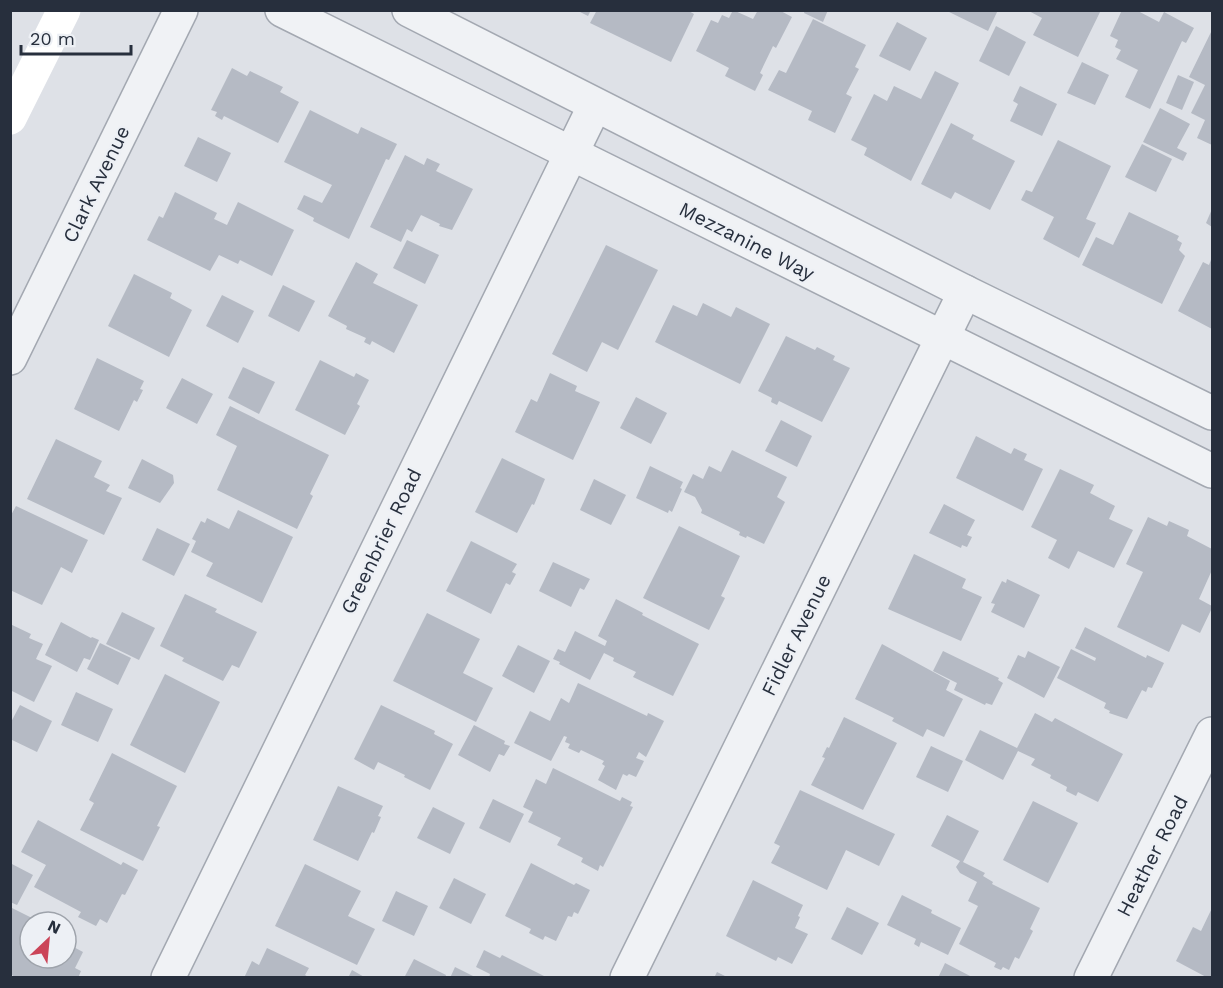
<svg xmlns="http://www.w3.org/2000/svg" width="1223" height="988" viewBox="0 0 1223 988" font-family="'Work Sans',sans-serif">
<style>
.building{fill:#b5bac4}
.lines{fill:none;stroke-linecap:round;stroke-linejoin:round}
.street-casing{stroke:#a3a8b1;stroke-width:36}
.street{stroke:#f0f2f5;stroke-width:33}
.secondary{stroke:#fff;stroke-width:33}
.labels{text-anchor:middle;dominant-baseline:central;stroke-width:4.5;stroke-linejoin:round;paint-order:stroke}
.street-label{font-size:20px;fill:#272f3d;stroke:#edf0f5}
</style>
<rect width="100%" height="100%" fill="#dee1e7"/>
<g class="building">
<polygon points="576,10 591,10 588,16"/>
<polygon points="597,10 687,10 694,14 671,62 590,23"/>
<polygon points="733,10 753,19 758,10 779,10 792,17 776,48 773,46 760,73 763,75 755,91 725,76 729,68 696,51 711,20 718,23 722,15 729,18"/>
<polygon points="805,10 828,10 823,22 804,13"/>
<polygon points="945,10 998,10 988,31"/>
<polygon points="1027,10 1101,10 1078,57 1033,35 1042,18"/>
<polygon points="1122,10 1136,10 1159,22 1164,12 1194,28 1186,43 1182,41 1150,109 1125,97 1138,70 1116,59 1121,50 1115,47 1118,40 1110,36"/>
<polygon points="813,19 866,45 855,67 859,69 846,94 852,97 835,133 808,120 812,111 768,90 779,70 786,73"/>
<polygon points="897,22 927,38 910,71 879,56"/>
<polygon points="996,26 1026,42 1009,76 979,61"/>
<polygon points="1212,30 1212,145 1197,138 1205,120 1191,113 1205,85 1189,77"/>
<polygon points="1082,62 1109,75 1095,105 1067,93"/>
<polygon points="232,68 247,76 250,71 283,87 280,92 299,102 278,143 224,116 222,120 215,116 217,112 211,110"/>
<polygon points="935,71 959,83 911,181 864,155 867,148 851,140 874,94 887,101 894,86 921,99"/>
<polygon points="1178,75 1194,82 1182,110 1166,103"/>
<polygon points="1020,86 1057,104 1042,136 1010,121 1018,104 1013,101"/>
<polygon points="1160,108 1190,124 1177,148 1187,153 1183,161 1143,142"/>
<polygon points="310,110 358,134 361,127 397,144 389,160 386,159 349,239 313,221 314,218 297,209 304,195 322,203 332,185 284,162"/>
<polygon points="951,123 974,135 972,139 1015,161 990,210 955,192 951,199 921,184"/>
<polygon points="198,137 231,153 217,182 184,166"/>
<polygon points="1058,140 1111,166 1086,219 1096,223 1079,258 1043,239 1054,217 1021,200 1026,190 1032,192"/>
<polygon points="1142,144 1172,159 1156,192 1125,177"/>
<polygon points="405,155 424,165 427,158 440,164 436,171 473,189 452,230 439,226 440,224 421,215 412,232 407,229 401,242 370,227"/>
<polygon points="175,192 217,213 214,219 227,225 238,202 294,230 272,276 240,260 238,264 219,255 210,271 147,240 159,216 163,218"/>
<polygon points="1212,209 1212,227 1206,223"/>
<polygon points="1129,212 1179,236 1177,240 1182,243 1179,250 1185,256 1162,304 1082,265 1096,237 1113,245"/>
<polygon points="407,240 439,255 425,284 393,268"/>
<polygon points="606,245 658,270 618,350 602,342 587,372 552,354"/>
<polygon points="1212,257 1212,329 1178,311 1203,262 1209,265"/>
<polygon points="356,262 378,274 373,283 418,305 394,353 372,341 370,345 364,342 366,338 346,329 347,326 328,316"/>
<polygon points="134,274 172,293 170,298 192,310 169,357 108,326"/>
<polygon points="283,285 315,301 299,332 268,316"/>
<polygon points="222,295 254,311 238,343 206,326"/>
<polygon points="703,303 731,317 736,307 770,324 740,384 655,342 673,305 697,316"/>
<polygon points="786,336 815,350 817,347 835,356 833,360 850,368 822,422 779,401 777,405 771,402 772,398 758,391"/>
<polygon points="97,358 144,381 140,389 143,390 137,402 134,400 119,431 74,409"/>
<polygon points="320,360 354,377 356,373 369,380 357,404 360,406 345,435 295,410"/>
<polygon points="243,367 275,382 259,414 228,398"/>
<polygon points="550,373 577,386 575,391 600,402 573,460 515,432 531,399 537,402"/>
<polygon points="182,378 213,394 197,424 166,408"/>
<polygon points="636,397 667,413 651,444 620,428"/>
<polygon points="230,406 329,455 310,494 313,496 297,529 217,490 237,446 216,435"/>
<polygon points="781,420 812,436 797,467 765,451"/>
<polygon points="976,436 1011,454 1014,448 1027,454 1024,460 1043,469 1023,511 956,478"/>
<polygon points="56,439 102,461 94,477 110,485 106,491 122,498 104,535 27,499"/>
<polygon points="732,450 787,477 777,497 785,502 764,544 747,536 746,538 739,535 740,532 701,513 702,510 695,497 684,492 693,474 703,479 709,466 721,472"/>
<polygon points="502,458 545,479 534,505 532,504 517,533 475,512"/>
<polygon points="142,459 173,475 174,483 160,503 128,488"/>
<polygon points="650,466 683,482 680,488 682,489 672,512 669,510 668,513 636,498"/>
<polygon points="1060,469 1094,485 1090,493 1115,506 1109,519 1133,530 1114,568 1078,551 1069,569 1048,558 1057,540 1031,527"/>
<polygon points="594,479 626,495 611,525 580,510"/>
<polygon points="944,504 975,520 967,535 972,537 967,547 962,545 961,548 929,533"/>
<polygon points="16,506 88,540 72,573 61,567 42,605 10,590 10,517"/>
<polygon points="238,510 293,537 262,603 206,576 213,563 191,552 196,541 192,539 201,521 205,523 207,518 229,529"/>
<polygon points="1148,517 1167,526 1169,521 1189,530 1187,536 1212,549 1212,570 1199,599 1212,606 1212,608 1200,633 1182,624 1169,652 1117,627 1143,572 1126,564"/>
<polygon points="679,526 740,556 721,596 725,598 709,630 643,598"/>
<polygon points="157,528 190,544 174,576 142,560"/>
<polygon points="471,541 517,564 512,572 516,574 510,585 506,583 491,614 446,591"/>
<polygon points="914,554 966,579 962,588 982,597 961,641 888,609"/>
<polygon points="553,562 590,579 584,590 580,588 571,607 539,591"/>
<polygon points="1007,579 1040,595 1024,628 991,612 995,604 991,603 1002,581 1006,583"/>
<polygon points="185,594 217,609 215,612 257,632 239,668 232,665 223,681 182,661 184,658 160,646"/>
<polygon points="616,599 643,613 642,615 699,644 673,696 633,677 636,672 613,661 614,658 604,653 590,680 559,664 560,662 553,659 558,649 565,652 575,631 605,646 607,641 598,636"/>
<polygon points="122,612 155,628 139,660 106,644"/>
<polygon points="427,613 480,639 463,673 493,688 476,722 393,681"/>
<polygon points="61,622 91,638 92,637 99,640 90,660 84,658 77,672 45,655"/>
<polygon points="10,624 31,634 29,638 43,644 36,659 52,666 34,702 10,690"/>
<polygon points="1085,627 1146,658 1147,655 1164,663 1152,688 1148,687 1146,692 1142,690 1127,719 1109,713 1110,711 1104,708 1106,703 1057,678 1071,649 1095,661 1096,658 1075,648"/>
<polygon points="100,643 131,658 118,685 87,669"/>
<polygon points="882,644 950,681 946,690 963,699 944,737 927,729 923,737 892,721 894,718 855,699"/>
<polygon points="518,645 550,661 534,693 502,676"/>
<polygon points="943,651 999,678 998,680 1003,683 992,705 986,703 985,705 954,690 957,683 933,671"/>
<polygon points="1028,651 1060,667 1044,698 1007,678 1018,655 1025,658"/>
<polygon points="165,674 220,702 185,773 130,745"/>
<polygon points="578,683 647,716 648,713 664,721 646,757 639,752 636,758 644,761 636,777 629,774 627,776 623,774 616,790 598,780 605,766 602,764 604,761 581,750 579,753 568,748 570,744 565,742 567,737 564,736 551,761 514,743 530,711 550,721 561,698 569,703"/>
<polygon points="76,692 113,709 98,742 61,725"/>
<polygon points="20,705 52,721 37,752 10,739 10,724"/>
<polygon points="381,705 435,731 434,734 453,744 430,790 404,777 405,775 378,762 374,770 354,759"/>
<polygon points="1035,713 1052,722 1055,718 1123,754 1098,802 1078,792 1076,796 1066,791 1067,787 1050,778 1051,775 1031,765 1035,759 1018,751 1003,780 965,760 980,730 1017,748"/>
<polygon points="844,717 897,743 863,810 811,785 825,758 822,757 827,747 829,748"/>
<polygon points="474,725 505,741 504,744 510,746 504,756 499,754 490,772 458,755"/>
<polygon points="931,746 963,761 948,792 916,777"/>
<polygon points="112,753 177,786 157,826 160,827 143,861 80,830 94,803 89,800"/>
<polygon points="553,768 620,801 622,797 632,802 630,806 633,807 603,867 600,865 598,871 581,862 583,858 557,845 561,838 528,822 533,812 523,807 536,779 546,784"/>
<polygon points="338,786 383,806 378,816 381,817 374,833 372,832 358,861 313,840"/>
<polygon points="800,790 895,834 879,866 846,850 827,890 771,863 780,846 774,843"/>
<polygon points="493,799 524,814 510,843 479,828"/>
<polygon points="1033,801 1078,823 1048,883 1003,860"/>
<polygon points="433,807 465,823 450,854 417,838"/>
<polygon points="947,815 979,831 963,862 985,873 983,876 993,882 992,884 1040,908 1030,929 1033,931 1019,959 1015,957 1009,970 1003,967 1001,970 994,967 996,963 959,944 978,906 968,901 977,882 960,873 956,867 960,861 931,846"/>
<polygon points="38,820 121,865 123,862 138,870 125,895 122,894 107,923 100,919 96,926 78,917 81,912 34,887 46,865 21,852"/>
<polygon points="10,863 33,875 17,905 10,902"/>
<polygon points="531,863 574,885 576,883 590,890 578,914 574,912 572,917 568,916 556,941 545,936 543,940 529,933 531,929 505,916"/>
<polygon points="305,864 361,891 348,916 375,929 357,965 275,926"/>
<polygon points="454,878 486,894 471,924 439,908"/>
<polygon points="753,880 803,905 798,916 800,917 795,928 808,934 792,964 778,957 776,961 726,936"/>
<polygon points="396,891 428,906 414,936 382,921"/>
<polygon points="902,895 932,910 931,913 961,928 948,955 921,942 919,947 914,944 916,939 887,925"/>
<polygon points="10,907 34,919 30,922 30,958 66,958 66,943 83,952 75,968 81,971 78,978 17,978 10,974"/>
<polygon points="847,907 879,923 862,955 831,939"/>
<polygon points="1212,908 1212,978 1208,978 1176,961 1193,927 1201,931"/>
<polygon points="267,948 309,968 305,975 310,978 244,978 252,961 259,965"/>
<polygon points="484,950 500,958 502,955 548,978 489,978 490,974 476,967"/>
<polygon points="414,959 446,975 445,978 404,978"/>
<polygon points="945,963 974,978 938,978"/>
<polygon points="455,967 477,978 450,978"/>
<polygon points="352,970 366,978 348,978"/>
<polygon points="717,972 729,978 714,978"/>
</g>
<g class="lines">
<defs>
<g id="street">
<polyline points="282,10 1212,471"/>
<polyline points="409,10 965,292 1212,413"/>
<polyline points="10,358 181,10"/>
<polyline points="168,978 595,105"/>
<polyline points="627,978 965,292"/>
<polyline points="1091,978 1212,734"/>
</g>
</defs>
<use href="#street" class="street-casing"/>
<use href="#street" class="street"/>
<polyline class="secondary" points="10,118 64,10"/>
</g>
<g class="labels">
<g class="street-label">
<text transform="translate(96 184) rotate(-64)">Clark Avenue</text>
<text transform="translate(747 241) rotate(27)">Mezzanine Way</text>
<text transform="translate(381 541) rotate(-64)">Greenbrier Road</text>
<text transform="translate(796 635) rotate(-64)">Fidler Avenue</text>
<text transform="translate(1152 856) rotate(-63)">Heather Road</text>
</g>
</g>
<rect width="1223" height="988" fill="none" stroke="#272f3d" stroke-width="24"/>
<g transform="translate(48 940) rotate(26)"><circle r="28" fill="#edf0f5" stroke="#9ea3ab" stroke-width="1.5"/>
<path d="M0-4.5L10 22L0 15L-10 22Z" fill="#cb4458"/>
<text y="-9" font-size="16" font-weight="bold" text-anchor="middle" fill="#272f3d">N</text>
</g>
<path d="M21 45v9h110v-9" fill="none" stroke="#272f3d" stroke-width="3"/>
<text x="30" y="45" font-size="18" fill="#272f3d" stroke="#edf0f5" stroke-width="4.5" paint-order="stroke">20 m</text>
</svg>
